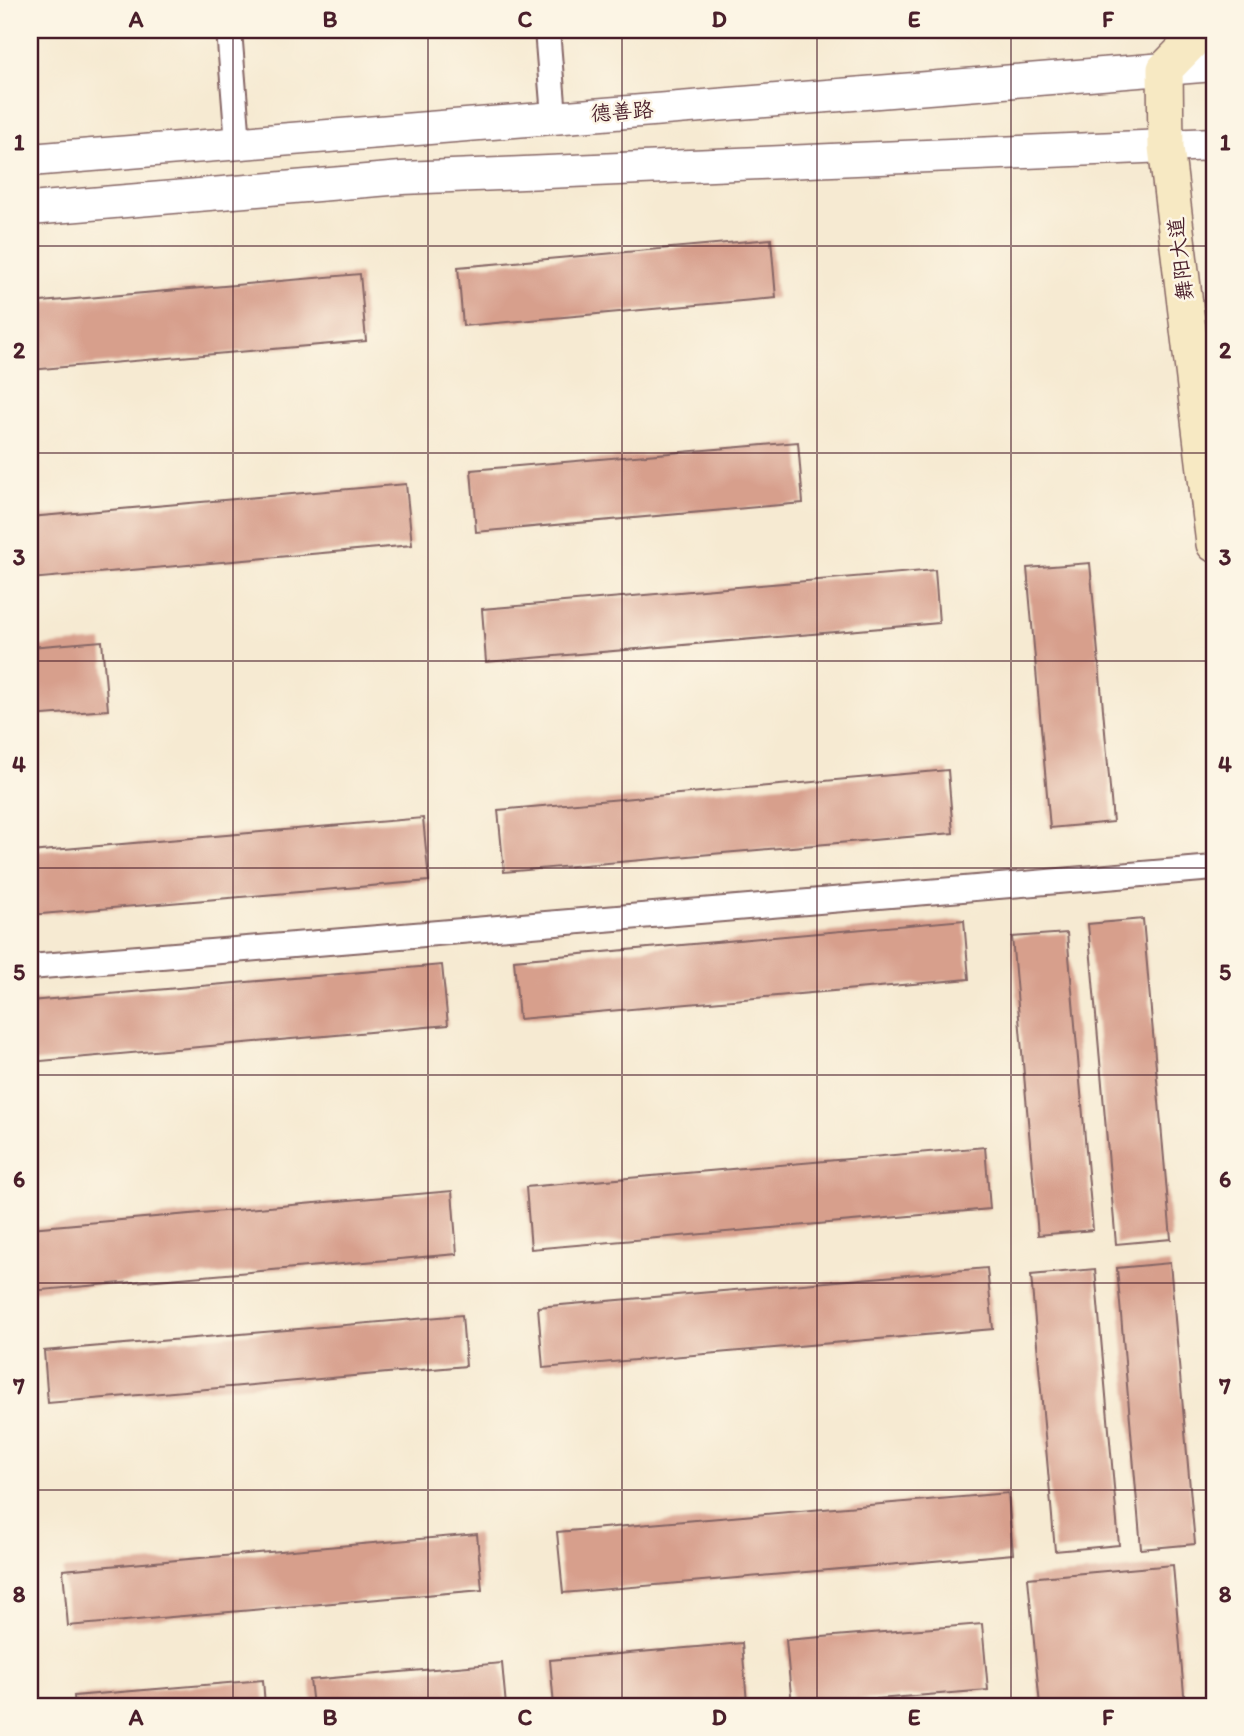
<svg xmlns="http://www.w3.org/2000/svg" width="1244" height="1736" viewBox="0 0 1244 1736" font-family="Itim,'LXGW WenKai TC',sans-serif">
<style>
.building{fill:#d79f8c}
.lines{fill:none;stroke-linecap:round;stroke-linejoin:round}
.minor-casing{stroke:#866665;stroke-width:28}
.tertiary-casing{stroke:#866665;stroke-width:35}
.secondary-casing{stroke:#866665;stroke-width:38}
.minor{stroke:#fff;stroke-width:24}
.tertiary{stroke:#fff;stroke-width:32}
.secondary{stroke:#f7e9c3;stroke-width:35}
.grid{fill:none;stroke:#4a1f2b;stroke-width:2;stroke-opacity:0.55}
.labels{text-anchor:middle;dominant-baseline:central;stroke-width:5;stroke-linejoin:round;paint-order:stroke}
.street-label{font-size:21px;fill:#4a1f2b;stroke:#fcf5e5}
.neatline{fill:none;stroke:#4a1f2b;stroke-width:2.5}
.grid-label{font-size:23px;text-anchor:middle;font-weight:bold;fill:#4a1f2b}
</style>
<rect width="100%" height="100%" fill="#fcf5e5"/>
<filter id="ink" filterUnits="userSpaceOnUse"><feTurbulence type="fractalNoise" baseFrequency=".0143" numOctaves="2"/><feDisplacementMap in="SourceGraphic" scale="14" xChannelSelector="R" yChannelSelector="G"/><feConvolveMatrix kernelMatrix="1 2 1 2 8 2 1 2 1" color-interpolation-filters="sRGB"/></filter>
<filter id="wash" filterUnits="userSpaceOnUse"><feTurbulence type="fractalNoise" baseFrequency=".00686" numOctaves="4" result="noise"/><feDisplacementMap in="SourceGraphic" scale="28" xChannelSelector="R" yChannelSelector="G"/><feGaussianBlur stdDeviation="1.57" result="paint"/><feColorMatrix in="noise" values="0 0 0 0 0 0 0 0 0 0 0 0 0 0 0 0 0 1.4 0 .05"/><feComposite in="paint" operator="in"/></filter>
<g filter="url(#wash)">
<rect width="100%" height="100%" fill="#f6ead2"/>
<g id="blocks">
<g class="building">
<polygon points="771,239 776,298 463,326 458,267"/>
<polygon points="360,274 366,341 30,370 30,303"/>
<polygon points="798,442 803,503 476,532 471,470"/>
<polygon points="406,484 412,545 30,579 30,517"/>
<polygon points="1090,563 1113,822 1050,828 1027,568"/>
<polygon points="935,570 939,623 486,662 482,609"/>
<polygon points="102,641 108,710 30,716 30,647"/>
<polygon points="948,770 953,833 504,872 498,810"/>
<polygon points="423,818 429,881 30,915 30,852"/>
<polygon points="1143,919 1171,1239 1116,1244 1088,924"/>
<polygon points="964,920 969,979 519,1019 514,960"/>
<polygon points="1067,933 1093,1230 1038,1235 1012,937"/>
<polygon points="442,965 448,1025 30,1062 30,1001"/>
<polygon points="985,1147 990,1209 531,1249 526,1187"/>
<polygon points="452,1191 457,1254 30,1291 30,1228"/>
<polygon points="1170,1263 1195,1544 1141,1549 1117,1268"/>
<polygon points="987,1268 993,1329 543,1368 538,1307"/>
<polygon points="1095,1269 1119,1545 1055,1551 1031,1275"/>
<polygon points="462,1315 466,1366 48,1403 44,1351"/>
<polygon points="1008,1493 1013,1554 563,1593 557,1532"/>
<polygon points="477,1534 482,1590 68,1626 63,1570"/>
<polygon points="1173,1565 1185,1706 1040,1706 1028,1578"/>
<polygon points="982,1624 988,1690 792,1706 786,1640"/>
<polygon points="742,1643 747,1703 709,1706 554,1706 550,1660"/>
<polygon points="502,1663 506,1706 313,1706 310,1680"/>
<polygon points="263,1680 265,1706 75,1706 74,1696"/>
</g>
</g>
</g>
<g filter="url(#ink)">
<use href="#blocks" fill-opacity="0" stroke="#866665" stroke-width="2"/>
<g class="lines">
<defs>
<g id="minor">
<polyline points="229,30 238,143"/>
<polyline points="547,30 554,116"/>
<polyline points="30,967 1214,868"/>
</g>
<g id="tertiary">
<polyline points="30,160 1214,65"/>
<polyline points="30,209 402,178 1214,144"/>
</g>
<polyline id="secondary" points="1203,30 1165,69 1166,147 1214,544"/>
</defs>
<use href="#minor" class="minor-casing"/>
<use href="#tertiary" class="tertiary-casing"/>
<use href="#secondary" class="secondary-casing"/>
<use href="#minor" class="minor"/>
<use href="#tertiary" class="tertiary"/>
<use href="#secondary" class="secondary"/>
</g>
</g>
<path class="grid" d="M233 30V1706M428 30V1706M622 30V1706M817 30V1706M1011 30V1706M30 246H1214M30 453H1214M30 661H1214M30 868H1214M30 1075H1214M30 1283H1214M30 1490H1214"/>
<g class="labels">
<g class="street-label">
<text transform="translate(622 111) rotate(-4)">德善路</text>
<text transform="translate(1180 259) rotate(-97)">舞阳大道</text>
</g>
</g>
<rect width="1244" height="1736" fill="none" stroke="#fcf5e5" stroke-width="77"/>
<rect x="38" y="38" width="1168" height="1660" class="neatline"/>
<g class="grid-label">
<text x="136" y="27">A</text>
<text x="330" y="27">B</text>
<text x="525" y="27">C</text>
<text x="719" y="27">D</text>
<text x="914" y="27">E</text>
<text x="1108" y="27">F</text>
<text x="19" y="150">1</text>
<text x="1225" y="150">1</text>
<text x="19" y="358">2</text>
<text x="1225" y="358">2</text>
<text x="19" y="565">3</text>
<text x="1225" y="565">3</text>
<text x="19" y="772">4</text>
<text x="1225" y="772">4</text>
<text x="19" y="980">5</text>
<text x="1225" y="980">5</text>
<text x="19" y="1187">6</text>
<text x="1225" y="1187">6</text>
<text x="19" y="1394">7</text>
<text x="1225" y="1394">7</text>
<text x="19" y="1602">8</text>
<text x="1225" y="1602">8</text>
<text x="136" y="1725">A</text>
<text x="330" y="1725">B</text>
<text x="525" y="1725">C</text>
<text x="719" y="1725">D</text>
<text x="914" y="1725">E</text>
<text x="1108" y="1725">F</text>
</g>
</svg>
